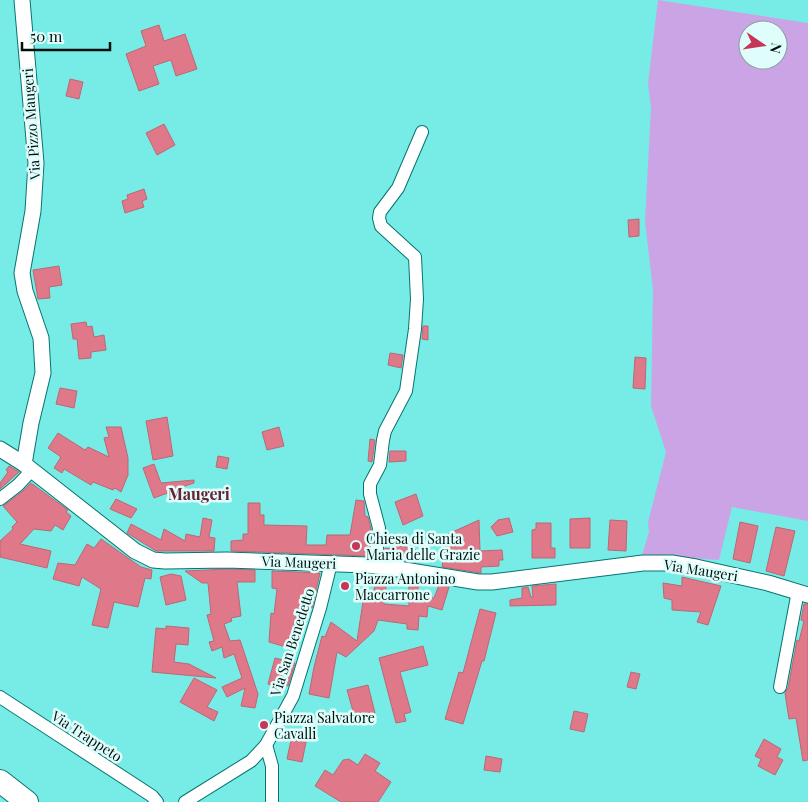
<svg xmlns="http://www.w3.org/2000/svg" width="808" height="802" viewBox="0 0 808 802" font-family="'Playfair Display',serif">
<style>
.green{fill:#cba4e5;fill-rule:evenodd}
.building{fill:#df7888;stroke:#bb6875}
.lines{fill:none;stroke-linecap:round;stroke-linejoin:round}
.minor-casing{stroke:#067470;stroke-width:14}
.tertiary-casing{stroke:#067470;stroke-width:17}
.motorway-casing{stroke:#067470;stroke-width:24}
.minor{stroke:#fff;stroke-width:12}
.tertiary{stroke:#fff;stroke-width:15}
.motorway{stroke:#fff;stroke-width:22}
.poi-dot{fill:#c53659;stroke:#dffefb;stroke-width:2}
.labels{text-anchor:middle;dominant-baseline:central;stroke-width:5;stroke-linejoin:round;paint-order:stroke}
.street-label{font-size:14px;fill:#00100f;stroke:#dffefb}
.poi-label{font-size:14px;fill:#00100f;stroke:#dffefb;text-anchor:start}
.quarter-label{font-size:16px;font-weight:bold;fill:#672130;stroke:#dffefb}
</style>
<rect width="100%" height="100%" fill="#77ece6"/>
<path class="green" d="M658 0 808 23V521L732 507 719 560 642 555 649 532 648 522 666 452 651 406 653 290 645 221 651 107 648 83ZM748 30H778V60H748Z"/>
<g class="building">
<polygon points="159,25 164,41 185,34 197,69 176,76 171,60 153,66 159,84 139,91 126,54 146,46 141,31"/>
<polygon points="70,79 83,82 79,99 66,96"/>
<polygon points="164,124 175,145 157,155 146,133"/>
<polygon points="144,189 147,199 142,201 144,207 125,213 122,201 128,199 127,195"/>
<polygon points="639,219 639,236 629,237 628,220"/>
<polygon points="59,266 62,285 49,287 50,298 38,299 33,270"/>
<polygon points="86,322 87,327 92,326 94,337 104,335 106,350 91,352 91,358 79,359 77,339 73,339 71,324"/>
<polygon points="423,326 428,326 428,340 422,339"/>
<polygon points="390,353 403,355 401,368 388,365"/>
<polygon points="635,357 646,358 645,389 633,388"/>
<polygon points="60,388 77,391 74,408 56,404"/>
<polygon points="167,417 173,456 153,460 146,421"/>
<polygon points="106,427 121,427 128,458 128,475 121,492 115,488 113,490 93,482 91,485 64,469 62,473 54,468 61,457 48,448 58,433 85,450 88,447 109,457 104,438 109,437"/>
<polygon points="279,427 284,446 267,450 262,432"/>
<polygon points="370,439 375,440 372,462 368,461"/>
<polygon points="390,451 406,451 406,461 389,462"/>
<polygon points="218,456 229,458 227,469 216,467"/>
<polygon points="154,464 161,483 194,480 194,483 182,487 183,501 174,502 173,491 154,498 143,468"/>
<polygon points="9,466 19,472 0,489 0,483 8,472 6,470"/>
<polygon points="31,483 68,510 66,512 71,516 63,530 55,525 51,531 34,529 20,544 51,551 47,568 0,557 0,541 13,529 12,527 17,522 3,506 23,491"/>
<polygon points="416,494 423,516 403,525 395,502"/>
<polygon points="116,499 137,509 131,518 110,509"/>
<polygon points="356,500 364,501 365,516 368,517 371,529 368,556 231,551 231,541 243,540 243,534 248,534 248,503 260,503 260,515 264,515 264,525 307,526 306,545 326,545 327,535 350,535"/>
<polygon points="203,518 212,520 209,537 215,538 214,551 156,551 127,533 131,524 161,540 164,529 185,541 186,534 200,537"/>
<polygon points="509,518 513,532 497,536 491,527 498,520"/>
<polygon points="590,518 590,548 570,548 570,519"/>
<polygon points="479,520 480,551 502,550 503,560 499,560 499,566 481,567 481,573 442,567 448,534"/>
<polygon points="610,520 627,521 626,551 608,550"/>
<polygon points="740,522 758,526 750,563 733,559"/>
<polygon points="536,523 551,523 551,548 555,548 555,558 532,558 532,530 536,529"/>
<polygon points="776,527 795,531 784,576 766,571"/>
<polygon points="101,539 141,567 152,570 151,579 145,578 138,607 114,602 108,628 92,625 101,589 82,577 79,586 53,579 58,563 75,565 87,544 94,548"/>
<polygon points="393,544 415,549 415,562 384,557 385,548 392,549"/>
<polygon points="227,569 255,570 255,582 237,582 241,616 231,618 232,621 224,624 230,641 240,640 258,694 255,708 241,706 245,688 227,697 222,687 242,678 234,654 224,658 222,647 212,651 209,642 214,641 207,615 211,614 208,583 202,583 185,571"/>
<polygon points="272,571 320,573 312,608 300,605 293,628 297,630 294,639 289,637 286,647 269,642 271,613 274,614 277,589 272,588"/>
<polygon points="171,574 181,576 186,600 166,605 160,577"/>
<polygon points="376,575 387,577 384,604 409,606 409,580 418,582 418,597 434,598 439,585 449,587 442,610 428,606 427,617 419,616 418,630 407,629 407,624 378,620 374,631 346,657 337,652 329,698 309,694 314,667 322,636 325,637 331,622 357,641 364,595 373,599"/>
<polygon points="682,577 721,586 708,625 697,622 701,612 672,610 672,600 664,598 663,583 682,586"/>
<polygon points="556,584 556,605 510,606 510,600 522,598 522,588 528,587 531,597 533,597 532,586"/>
<polygon points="804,604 808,604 808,760 803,761 796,718 789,719 785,693 788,688 797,640 799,641 804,621 801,620"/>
<polygon points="480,609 496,613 484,661 482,661 463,724 445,719 459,672 463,673"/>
<polygon points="166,626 189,628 188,645 176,644 174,662 189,664 216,678 152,672 156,628 166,629"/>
<polygon points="423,646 428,665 400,672 411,712 404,714 406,721 396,723 379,658"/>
<polygon points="275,658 295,663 288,686 283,684 282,688 268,684"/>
<polygon points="631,672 640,674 636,689 627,687"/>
<polygon points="194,678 217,690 207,707 218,712 214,721 180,702"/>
<polygon points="368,685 375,713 355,718 347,690"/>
<polygon points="574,711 588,714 584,732 570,729"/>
<polygon points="764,739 781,749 777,757 783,760 775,775 758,766 761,759 755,756"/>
<polygon points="291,740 306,742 302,762 287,759"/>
<polygon points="365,754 380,763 375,771 391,782 378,802 341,802 315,786 325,770 333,775 343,760 349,759 358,765"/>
<polygon points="486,756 502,759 500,772 484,770"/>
</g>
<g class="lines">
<defs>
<g id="minor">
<polyline points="0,499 18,485 32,470"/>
<polyline points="375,566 379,528 370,494 370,484 380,465 383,440 385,431 406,391 415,329 417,299 415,257 381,226 379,218 380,212 398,188 422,132"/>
<polyline points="780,687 798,591"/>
<polyline points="0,697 152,796 157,802"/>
<polyline points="266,745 272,766 272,802"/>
<polyline points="185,802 251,761 266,745 293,696 320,608 331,563"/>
</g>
<g id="tertiary">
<polyline points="22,0 36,163 33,211 22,273 25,291 41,338 43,373 31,423 24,464"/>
<polyline points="0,449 24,464 135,551 153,560 165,561 227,560 367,565 386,567 478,582 492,582 643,563 672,563 696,567 768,583 808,595"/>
</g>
<polyline id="motorway" points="0,781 27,802"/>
</defs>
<use href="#minor" class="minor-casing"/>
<use href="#tertiary" class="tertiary-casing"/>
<use href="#motorway" class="motorway-casing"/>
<use href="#minor" class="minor"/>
<use href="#tertiary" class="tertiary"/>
<use href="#motorway" class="motorway"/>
</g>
<g class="poi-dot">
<circle cx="356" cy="546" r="5"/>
<circle cx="345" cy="586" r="5"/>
<circle cx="264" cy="725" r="5"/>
</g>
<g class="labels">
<g class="street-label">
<text transform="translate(31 124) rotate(-94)">Via Pizzo Maugeri</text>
<text transform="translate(299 562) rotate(2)">Via Maugeri</text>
<text transform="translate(701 570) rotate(9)">Via Maugeri</text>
<text transform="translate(292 642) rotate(-72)">Via San Benedetto</text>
<text transform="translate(87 736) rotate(33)">Via Trappeto</text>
</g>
<g class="poi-label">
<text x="366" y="538">Chiesa di Santa<tspan x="366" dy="16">Maria delle Grazie</tspan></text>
<text x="355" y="578">Piazza Antonino<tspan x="355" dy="16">Maccarrone</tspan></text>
<text x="274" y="717">Piazza Salvatore<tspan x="274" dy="16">Cavalli</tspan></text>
</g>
<g class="quarter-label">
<text x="199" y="493">Maugeri</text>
</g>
</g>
<g transform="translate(763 45) rotate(103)"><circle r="24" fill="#dffefb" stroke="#869f9d"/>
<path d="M0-4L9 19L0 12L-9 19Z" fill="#c53659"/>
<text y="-8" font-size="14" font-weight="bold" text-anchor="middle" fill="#00100f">N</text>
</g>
<path d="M22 42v8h88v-8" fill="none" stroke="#00100f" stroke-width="2.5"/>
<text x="30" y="42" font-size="15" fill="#00100f" stroke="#dffefb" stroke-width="4" paint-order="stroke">50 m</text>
</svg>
